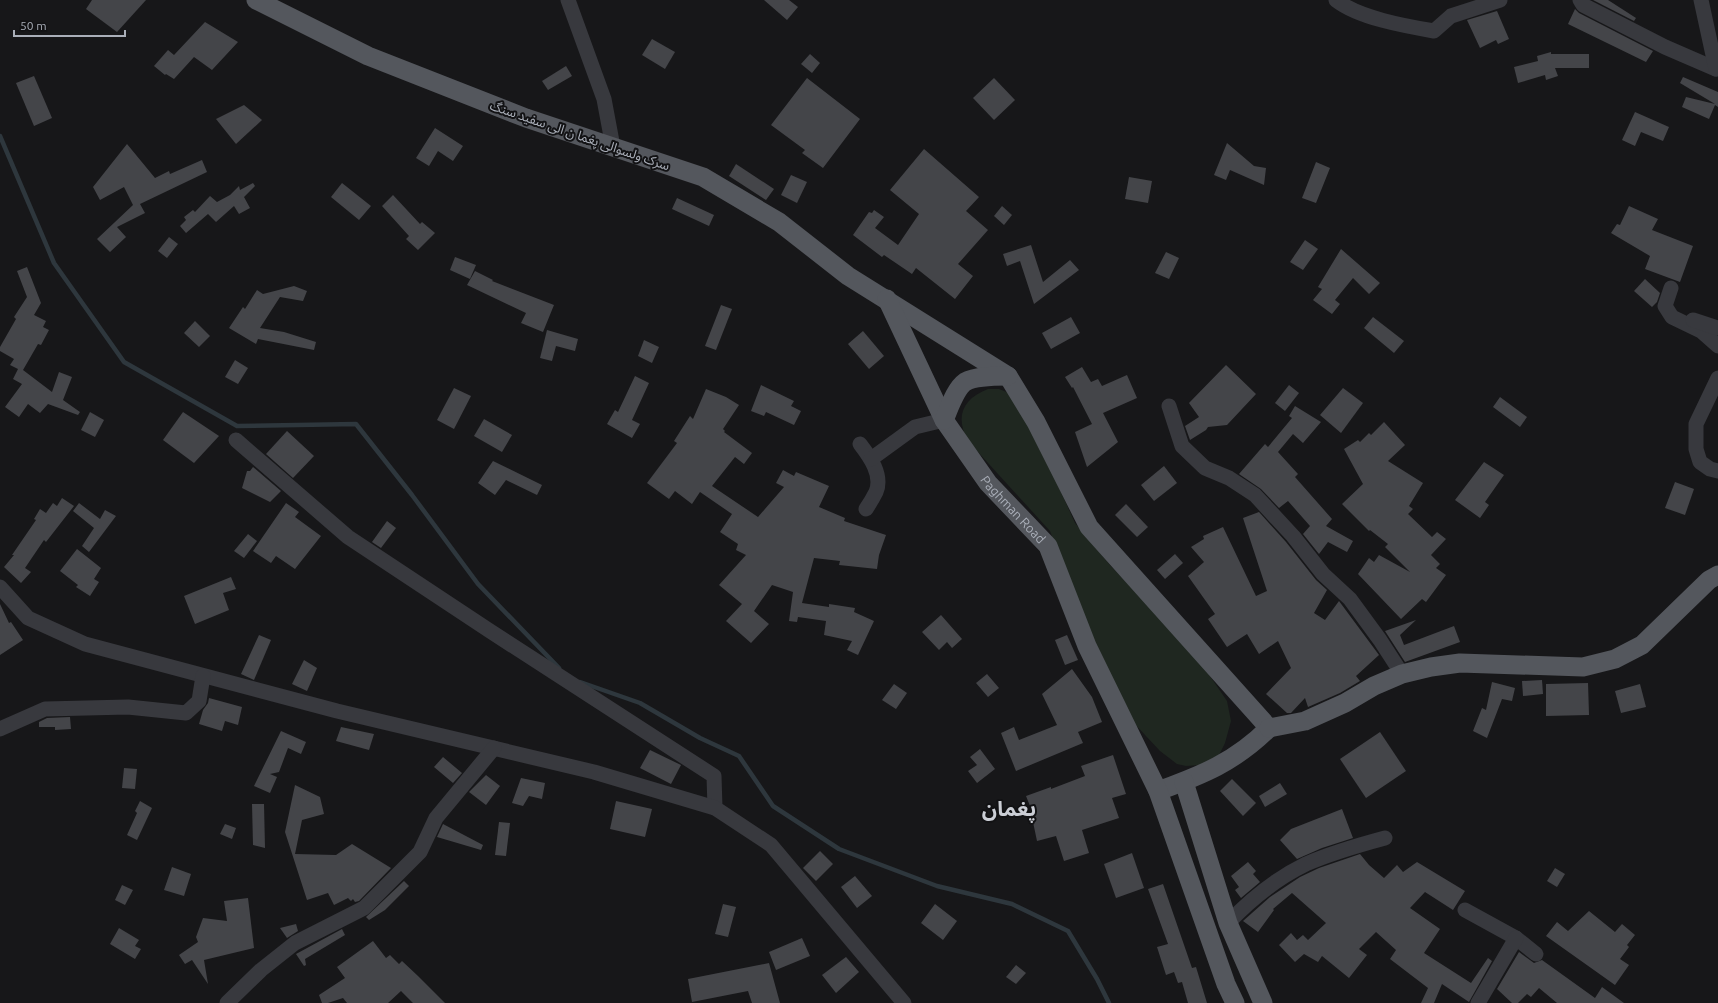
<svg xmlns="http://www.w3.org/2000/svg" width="1718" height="1003" viewBox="0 0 1718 1003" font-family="Ubuntu,'Noto Sans Arabic',sans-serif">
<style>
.green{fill:#1f2720}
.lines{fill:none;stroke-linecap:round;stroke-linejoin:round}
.stream{stroke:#2e373d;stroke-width:4.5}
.building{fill:#444549}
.minor{stroke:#38393e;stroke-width:15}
.major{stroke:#54575d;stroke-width:19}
.labels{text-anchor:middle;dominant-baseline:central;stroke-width:4;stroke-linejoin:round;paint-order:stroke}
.street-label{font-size:13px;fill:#aaafb9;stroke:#121214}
.town-label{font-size:21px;font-weight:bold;fill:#cbced5;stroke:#121214}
</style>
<rect width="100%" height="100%" fill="#171719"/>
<path class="green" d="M988 389H999L1009 393 1024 410 1075 523 1110 565 1197 657 1227 701 1231 721 1225 743 1219 755 1200 765 1186 766 1177 764 1160 751 1132 721 1091 642 1050 531 968 441C955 417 962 399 988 389Z"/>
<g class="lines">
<g class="stream">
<polyline points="0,136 54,263 124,362 237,426 356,424 412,495 478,584 559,668"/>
<polyline points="580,682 640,703 700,738 739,756 773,806 839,849 937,886 1012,904 1068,931 1097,979 1109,1003"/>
</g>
</g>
<g class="building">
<polygon points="92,0 146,0 117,32 86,9"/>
<polygon points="764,0 789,0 798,7 787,20"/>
<polygon points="1593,0 1608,0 1636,18 1634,21"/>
<polygon points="1575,9 1579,13 1653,51 1646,62 1568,24"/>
<polygon points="1497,11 1509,39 1498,44 1496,40 1480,48 1467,20"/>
<polygon points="205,22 238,42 212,70 194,57 174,79 166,74 165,75 154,66 168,50 174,55"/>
<polygon points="652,39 675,52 665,69 642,55"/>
<polygon points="1551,52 1551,54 1589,54 1589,68 1555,68 1558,76 1546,80 1545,75 1518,83 1514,67 1538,61 1537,56"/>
<polygon points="810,54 820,63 812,73 801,64"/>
<polygon points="566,66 572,76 548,90 542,81"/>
<polygon points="34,76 52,118 34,126 16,83"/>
<polygon points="1683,77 1718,92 1718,107 1715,105 1709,119 1682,107 1686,97 1715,104 1680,83"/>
<polygon points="807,78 860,119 823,168 802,153 805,150 771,125"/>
<polygon points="994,78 1015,100 994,120 973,98"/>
<polygon points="244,105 262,120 236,144 216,119"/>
<polygon points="1635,112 1669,127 1663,141 1641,132 1635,146 1622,140"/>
<polygon points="435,128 463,146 453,161 438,151 429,166 416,158"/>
<polygon points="1227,143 1254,166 1266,168 1264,185 1230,170 1226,180 1214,175"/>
<polygon points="127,144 155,178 169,171 170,174 202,160 207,172 140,204 145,213 117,227 126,237 110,252 97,239 133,205 124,187 100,200 93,187"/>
<polygon points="924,149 979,197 966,211 988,230 958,264 973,276 955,299 916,268 912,274 884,255 882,257 853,235 869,212 872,213 874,210 884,217 875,228 898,245 919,214 890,190"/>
<polygon points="1316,162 1330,168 1316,203 1302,198"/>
<polygon points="736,164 774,189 766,200 729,176"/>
<polygon points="791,175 807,182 797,203 781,195"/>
<polygon points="1129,177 1152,181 1148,203 1125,199"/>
<polygon points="253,183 255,186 244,197 250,208 239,214 234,206 216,222 208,214 186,233 180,226 186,220 184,217 193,210 195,212 210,196 217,202 230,195 239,186 240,190"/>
<polygon points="342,183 371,206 359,220 331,197"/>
<polygon points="393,195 420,224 422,222 435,233 418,250 406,239 409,236 382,206"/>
<polygon points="677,198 714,215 709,226 672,209"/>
<polygon points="1002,206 1012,215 1004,225 994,216"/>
<polygon points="1629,206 1658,219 1652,230 1693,246 1680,282 1645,269 1650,256 1611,233 1617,224 1620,225"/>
<polygon points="169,237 178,244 167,258 158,251"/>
<polygon points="1305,240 1318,249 1303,270 1290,262"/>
<polygon points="1031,245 1043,282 1070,260 1079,270 1034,304 1020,261 1007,266 1003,254"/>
<polygon points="1341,249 1380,283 1369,294 1353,278 1335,300 1340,304 1332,314 1313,300 1322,289 1318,287"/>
<polygon points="1166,252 1179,258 1169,279 1155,273"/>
<polygon points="455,257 476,265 470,279 450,270"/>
<polygon points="27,267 41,303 34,315 46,321 43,327 49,330 41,345 38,344 23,370 52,392 59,372 72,377 63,400 80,412 78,415 48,404 40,413 28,404 19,417 5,407 22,384 13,379 18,369 10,365 14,359 0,351 0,347 16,319 14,317 27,297 17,271"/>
<polygon points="475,271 493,280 492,281 554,305 543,332 521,323 526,313 467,285"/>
<polygon points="1645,279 1660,293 1657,302 1652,307 1634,291"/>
<polygon points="294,286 307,291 303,301 280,297 260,328 284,332 316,342 314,350 258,339 256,344 229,328 243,307 245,309 257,290 263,294"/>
<polygon points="721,305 732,309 716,350 705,346"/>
<polygon points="1071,317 1080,333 1051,349 1042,333"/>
<polygon points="1373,317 1404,341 1394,353 1364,328"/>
<polygon points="195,321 210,336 199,347 184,333"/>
<polygon points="547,330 578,339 575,351 556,346 552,361 540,358"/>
<polygon points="863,331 884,356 869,369 848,344"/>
<polygon points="644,340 659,347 652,363 638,356"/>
<polygon points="235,360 248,368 238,384 225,377"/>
<polygon points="1226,365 1256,394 1227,425 1208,427 1206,430 1190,440 1185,426 1199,417 1189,403"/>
<polygon points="1082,367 1091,382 1098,379 1102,386 1127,375 1137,398 1103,413 1118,442 1087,467 1075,432 1092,424 1073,387 1072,388 1065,377"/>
<polygon points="635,376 649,383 632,420 640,424 632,438 607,424 615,410 618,412"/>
<polygon points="761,385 794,401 791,406 801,411 794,425 766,412 764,416 751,411"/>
<polygon points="1289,385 1299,393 1285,411 1275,403"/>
<polygon points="454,388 471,396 454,429 437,420"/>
<polygon points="1343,388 1363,403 1341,433 1320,415"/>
<polygon points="706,389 726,397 739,405 723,429 725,431 724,432 752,453 744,464 735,457 712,486 758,517 784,487 776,483 783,470 794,476 796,472 829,486 819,507 845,518 844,521 886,535 879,555 877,569 839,565 840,561 814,558 802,603 829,607 829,604 855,608 854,612 874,621 858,655 847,650 852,641 824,635 826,621 798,617 797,622 789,621 793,592 772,585 754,611 769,624 751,643 726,621 742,604 719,585 746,555 736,550 738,544 720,532 732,514 700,492 692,504 675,491 669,499 647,483 677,443 674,441 690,416 693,419"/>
<polygon points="1500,397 1527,417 1520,427 1493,407"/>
<polygon points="1295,406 1321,422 1303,443 1293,434 1278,452 1298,474 1295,477 1332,519 1326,526 1353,541 1347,552 1328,542 1319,554 1303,534 1310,526 1288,501 1279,508 1261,489 1239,474 1265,444 1268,447 1292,418 1289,416"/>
<polygon points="90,412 104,420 95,437 81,430"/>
<polygon points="183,412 219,436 194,463 163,440"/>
<polygon points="484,419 512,435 502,452 474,436"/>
<polygon points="1384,422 1405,445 1388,461 1423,483 1409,506 1413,509 1408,514 1432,537 1437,532 1446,539 1431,555 1440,564 1436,568 1446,575 1426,602 1422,599 1401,619 1358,574 1369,558 1374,562 1379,555 1410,572 1385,547 1388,544 1370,530 1369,531 1342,504 1363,484 1344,449 1358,440 1360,442 1369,433 1371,435"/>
<polygon points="287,431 314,456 293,478 266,454"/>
<polygon points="493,461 542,485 537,495 506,480 495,495 478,483"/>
<polygon points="1484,462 1504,475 1485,502 1489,505 1480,518 1455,500"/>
<polygon points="1164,466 1177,483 1154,501 1141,485"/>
<polygon points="253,467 281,491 270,502 242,488 247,471 250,471"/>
<polygon points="1675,482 1694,489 1685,515 1665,508"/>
<polygon points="62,498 74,506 46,542 44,540 25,568 31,572 21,583 4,567 14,555 12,555 36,520 34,519 40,509 46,513 53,503 57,506"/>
<polygon points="79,503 100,519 105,510 116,516 89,552 82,546 94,528 73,511"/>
<polygon points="286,503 299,512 295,517 321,536 295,569 276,556 271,563 253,551"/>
<polygon points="1126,504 1148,527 1137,537 1115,515"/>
<polygon points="1259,512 1286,542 1316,580 1327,590 1314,613 1325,620 1339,601 1379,655 1356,676 1360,681 1340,693 1308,707 1305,698 1291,713 1287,713 1266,694 1291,668 1278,641 1259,654 1247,634 1227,647 1208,619 1215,614 1188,576 1204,562 1191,547 1204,539 1203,536 1223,527 1256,596 1267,591 1243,518"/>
<polygon points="387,521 396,528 381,548 372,542"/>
<polygon points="248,534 257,541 244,558 234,551"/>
<polygon points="77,549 101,568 94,579 99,582 90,596 76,587 78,585 60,571"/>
<polygon points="1175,554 1183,563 1165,579 1157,570"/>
<polygon points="231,577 236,589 223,593 229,610 195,624 184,596"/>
<polygon points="0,604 9,623 11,622 23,640 0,655"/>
<polygon points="941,615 962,639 952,648 947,642 939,650 922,632"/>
<polygon points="1416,620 1400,635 1404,645 1454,626 1460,642 1405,662 1385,631"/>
<polygon points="259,635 271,640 254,680 241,674"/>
<polygon points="1067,635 1078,660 1065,665 1055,640"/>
<polygon points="304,660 317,668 307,691 292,684"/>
<polygon points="1072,669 1092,697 1102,722 1078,732 1083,743 1016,771 1001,733 1014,727 1019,740 1057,725 1042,694"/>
<polygon points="987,674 999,688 988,697 976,683"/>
<polygon points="1542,680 1543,694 1523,696 1522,681"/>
<polygon points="1492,682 1515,688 1512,701 1502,699 1487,738 1473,731 1482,708 1486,710"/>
<polygon points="1588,683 1589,715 1546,716 1546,684"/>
<polygon points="894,684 907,693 896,709 882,700"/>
<polygon points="1640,684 1646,707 1621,713 1615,691"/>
<polygon points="209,698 242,707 238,725 225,721 222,731 199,724 203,710 208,703"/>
<polygon points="70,717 71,729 55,730 55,727 39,727 39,722 47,718"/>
<polygon points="341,727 374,734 369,750 336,741"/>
<polygon points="281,731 306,742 301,754 288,748 279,772 270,774 277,777 270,793 254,786"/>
<polygon points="1380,732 1406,771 1366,798 1340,759"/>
<polygon points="980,749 995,769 977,783 968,771 977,765 970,757"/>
<polygon points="650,750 681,765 671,784 640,768"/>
<polygon points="1113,755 1126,794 1112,798 1119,818 1082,830 1089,853 1064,861 1056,836 1037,841 1033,822 1036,821 1026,796 1051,787 1051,789 1085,776 1081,766"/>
<polygon points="443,757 462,773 453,783 434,767"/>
<polygon points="124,768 137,769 135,789 122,788"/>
<polygon points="486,775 500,786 486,805 469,792"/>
<polygon points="521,778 545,783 542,799 529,796 523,806 512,803"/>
<polygon points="1232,779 1256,803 1243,816 1220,791"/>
<polygon points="1280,783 1287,794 1265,807 1259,796"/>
<polygon points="295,785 320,797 324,814 302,820 295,854 336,855 352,844 391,868 359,901 355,902 353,899 351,901 348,898 334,905 328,893 307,900 285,832"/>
<polygon points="140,801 152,808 137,840 127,835 137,813 135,811"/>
<polygon points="616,801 652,809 645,837 610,829"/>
<polygon points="252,804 264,804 265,848 253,845"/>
<polygon points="1342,809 1353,838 1322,848 1297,859 1280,840 1291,829"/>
<polygon points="499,822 510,823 506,856 495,855"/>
<polygon points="225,824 236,828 232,839 220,834"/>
<polygon points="443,824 483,845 481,850 437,837"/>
<polygon points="820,851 833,864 816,881 803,868"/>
<polygon points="1132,853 1144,888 1116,898 1104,864"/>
<polygon points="1360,854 1369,865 1384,878 1397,865 1403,872 1417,862 1465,891 1453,910 1425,892 1410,908 1440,929 1424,953 1471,983 1488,958 1492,961 1469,1002 1442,984 1434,1003 1421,1003 1428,988 1390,959 1396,950 1376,932 1359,949 1367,955 1349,978 1322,956 1318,962 1304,954 1295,962 1279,945 1291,933 1297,940 1303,935 1308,940 1326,923 1292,893 1273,909 1274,910 1258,932 1243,921 1270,897 1300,877 1319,868"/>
<polygon points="1248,862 1256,871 1253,874 1260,882 1241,898 1235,890 1239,887 1231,876"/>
<polygon points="172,867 191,874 184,896 164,890"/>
<polygon points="1555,868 1565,874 1557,887 1547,881"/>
<polygon points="855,876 872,896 857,908 841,887"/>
<polygon points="404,881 409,886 385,910 369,920 366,917"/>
<polygon points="1163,884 1192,968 1196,967 1207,1003 1188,1003 1182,982 1178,983 1174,972 1166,975 1157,947 1168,944 1148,889"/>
<polygon points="122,885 133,890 125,905 115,900"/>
<polygon points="248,898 254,948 204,960 208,984 192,960 185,964 179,955 198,942 196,937 203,918 227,921 224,901"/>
<polygon points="723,904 736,907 728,937 715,934"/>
<polygon points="935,904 957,921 943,940 921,923"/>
<polygon points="1589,911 1615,932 1622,924 1635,935 1627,945 1629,947 1620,959 1629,965 1615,985 1546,936 1557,922 1568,931"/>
<polygon points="296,924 298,931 287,938 280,928"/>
<polygon points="119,928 139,940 135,946 141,949 135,959 110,944"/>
<polygon points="342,929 345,935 305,959 306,965 304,966 296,954"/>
<polygon points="802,938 810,956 776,970 769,952"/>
<polygon points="373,941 386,958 390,955 399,964 402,961 418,976 445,1003 413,1003 401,991 388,1003 347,1003 343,998 328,1003 322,1003 319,995 345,978 337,967"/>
<polygon points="1519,952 1534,963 1542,960 1595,998 1602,987 1624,1003 1557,1003 1539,988 1531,997 1527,994 1518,1003 1512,1003 1497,989"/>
<polygon points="846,957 859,972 836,993 822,975"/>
<polygon points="769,963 780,1003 752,1003 748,991 692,1002 688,979"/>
<polygon points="1016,965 1026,973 1016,984 1006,977"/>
</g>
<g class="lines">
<g class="minor">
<polyline points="568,0 604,99 613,147"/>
<path d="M1336 0C1359 18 1405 26 1434 31L1451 16 1500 0"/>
<polyline points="1580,0 1583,5 1665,47 1716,69 1718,68"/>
<polyline points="1701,0 1716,69"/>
<polyline points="1671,288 1665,306 1672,317 1701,331 1718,346"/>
<polyline points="1693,320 1718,328"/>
<polyline points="1718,378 1696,424 1696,449 1700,462 1710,469 1718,471"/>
<polyline points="1169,406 1182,446 1205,468 1229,478 1255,495 1293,536 1323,574 1350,599 1380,640 1402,674"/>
<polyline points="236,440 348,537 490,631 714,776 715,808"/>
<path d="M860 444C870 457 883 475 876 492 873 498 870 503 866 509"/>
<polyline points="871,459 915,427 944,420"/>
<polyline points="0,587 28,618 85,644 337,711 594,772 715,808 771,845 904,1003"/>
<polyline points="0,729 45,709 128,707 186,713 199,701 203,676"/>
<polyline points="1465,910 1516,938 1536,954"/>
<path d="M1228 923C1250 900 1277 878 1306 864 1331 853 1359 845 1385 838"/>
<polyline points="227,1003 261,970 295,943 364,908 420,852 436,818 494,748"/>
<polyline points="1478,1003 1516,938"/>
</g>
<g class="major">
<path d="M256 0 368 56 526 118 703 177 779 222 848 276 1008 376 1036 422 1089 527 1269 728C1235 762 1202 775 1158 791"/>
<path id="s1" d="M887 299 944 420 988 483 1048 546 1087 646 1158 791 1226 984 1235 1003"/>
<path d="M944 420C949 409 955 389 965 382 975 376 996 376 1008 376"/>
<polyline points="1269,728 1305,721 1345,703 1374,686 1402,674 1431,667 1460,663 1583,667 1615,659 1642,645 1709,580 1718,575"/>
<polyline points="1184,782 1228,923 1263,1003"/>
</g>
</g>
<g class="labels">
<g class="street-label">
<text transform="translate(580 135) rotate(19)">سرک ولسوالی پغما ن الی سفید سنگ</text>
<text stroke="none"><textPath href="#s1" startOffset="247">Paghman Road</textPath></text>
</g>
<g class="town-label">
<text x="1009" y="808">پغمان</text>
</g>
</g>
<path d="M14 30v6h111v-6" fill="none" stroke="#aaafb9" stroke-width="2"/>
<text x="20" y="30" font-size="12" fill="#aaafb9" stroke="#121214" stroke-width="3" paint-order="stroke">50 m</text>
</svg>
